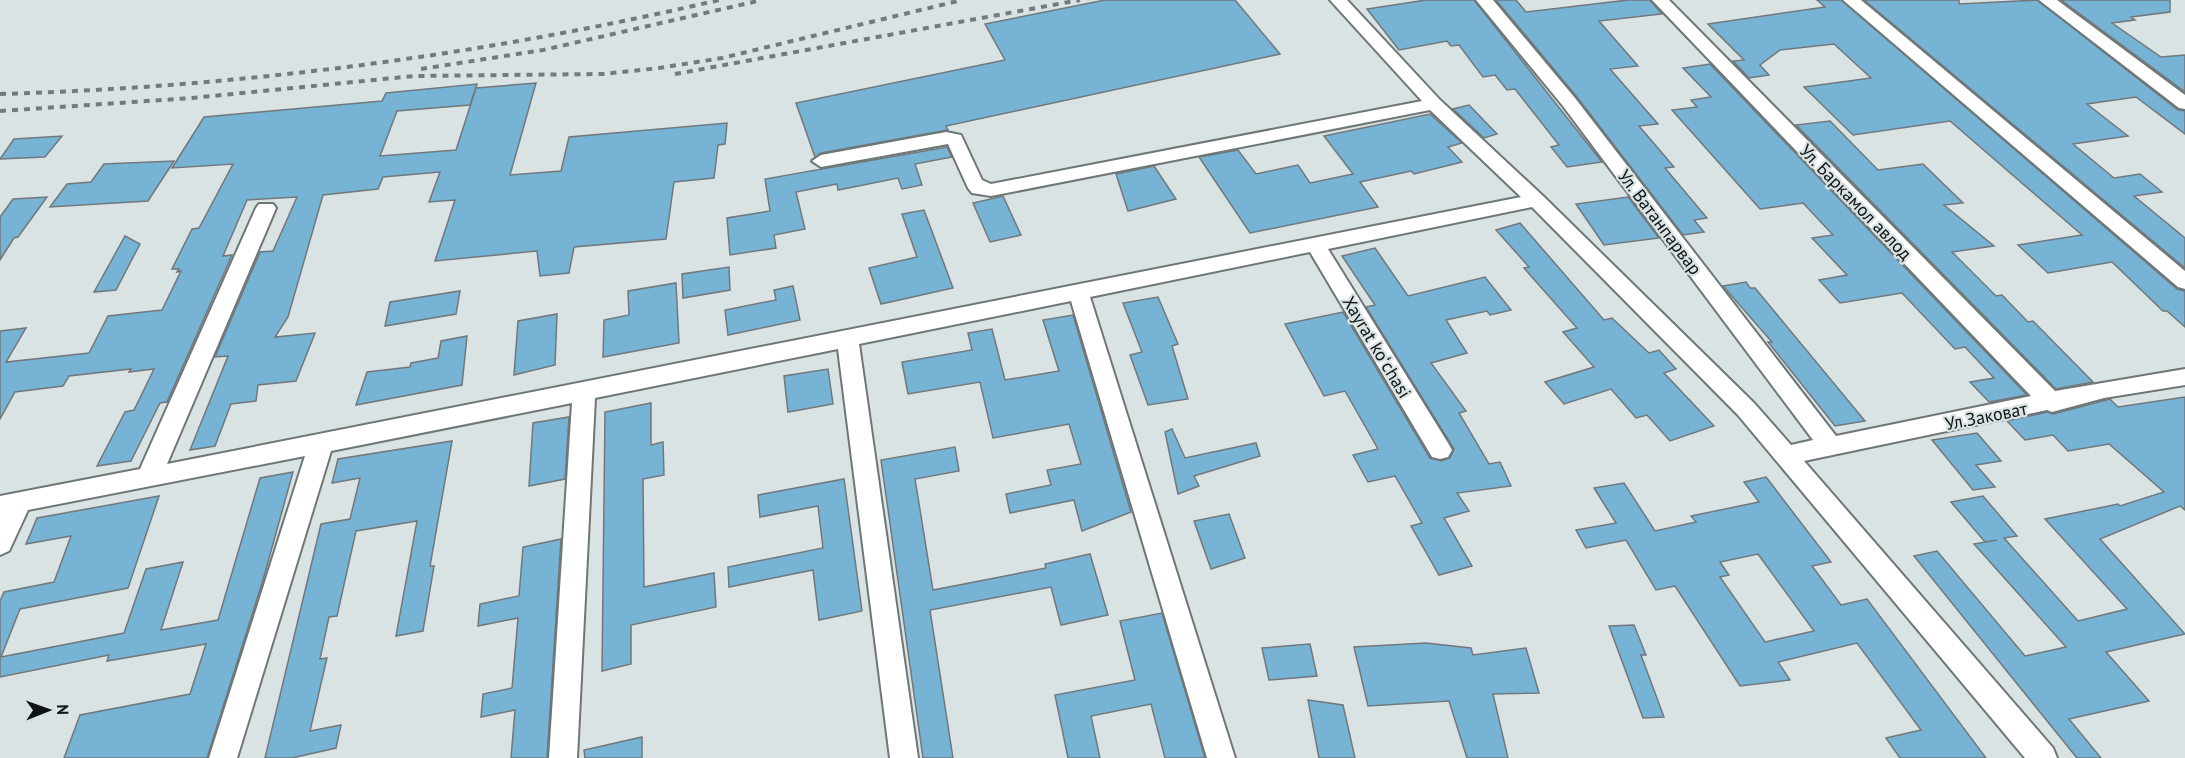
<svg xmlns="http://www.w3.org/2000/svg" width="2185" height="758" viewBox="0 0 2185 758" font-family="'PT Sans',sans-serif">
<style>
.building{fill:#76b3d4;stroke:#71787c;stroke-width:1.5;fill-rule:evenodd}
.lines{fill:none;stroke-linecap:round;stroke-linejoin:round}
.minor-casing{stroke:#6e7676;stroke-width:4}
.minor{fill:#fff;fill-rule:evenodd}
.rail{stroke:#747a7b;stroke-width:4;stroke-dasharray:6 6;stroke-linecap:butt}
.labels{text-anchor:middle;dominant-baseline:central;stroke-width:4.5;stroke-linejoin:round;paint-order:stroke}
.street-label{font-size:18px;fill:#101314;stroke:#dae3e4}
</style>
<rect width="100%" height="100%" fill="#dae3e4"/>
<g class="building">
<polygon points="1105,0 1235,0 1280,54 946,126 948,130 821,153 815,157 796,103 1005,60 985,24"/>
<polygon points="1426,0 1474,0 1602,162 1567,167 1551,147 1559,145 1515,89 1507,90 1495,75 1483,77 1459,45 1451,46 1447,41 1399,50 1367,9"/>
<polygon points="1496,0 1516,0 1526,12 1628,0 1650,0 1662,14 1599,21 1638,66 1610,69 1658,124 1639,126 1674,167 1665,168 1707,218 1694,220 1704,232 1683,235 1577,97"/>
<polygon points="1817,0 1841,0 2177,289 2185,291 2185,327 2167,311 2163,311 2112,262 2048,273 2018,245 2082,235 1950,121 1853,135 1804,87 1871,78 1834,44 1780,50 1760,65 1769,75 1749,78 1733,61 1744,60 1708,24 1825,7"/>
<polygon points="1864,0 1959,0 1959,4 2037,0 2178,110 2185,111 2185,134 2136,97 2087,104 2128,136 2073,144 2114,178 2140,174 2162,192 2134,196 2185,238 2185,268"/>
<polygon points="2061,0 2170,0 2170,12 2131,17 2135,20 2112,23 2161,57 2185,55 2185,92"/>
<polygon points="1710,64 2027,395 1989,402 1970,382 1994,378 1965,347 1955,349 1902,293 1840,303 1819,280 1847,275 1812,238 1833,235 1803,203 1760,209 1672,110 1697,107 1691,100 1711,97 1683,68"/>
<polygon points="536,83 510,175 561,171 569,137 727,123 725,144 718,145 714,178 674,182 666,239 574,247 569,273 540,276 537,251 435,261 455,200 429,202 440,172 383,177 378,189 323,195 288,317 275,337 315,333 296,381 258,385 256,401 231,404 215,446 190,450 228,356 215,357 260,252 273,251 297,197 247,200 223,256 232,255 167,402 160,403 131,461 97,466 125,412 134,410 154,369 129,372 131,369 69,376 63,386 15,392 0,419 0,331 26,328 6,362 89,353 108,316 162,310 181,271 177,272 179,269 172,269 192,229 199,228 233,164 172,168 204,117 382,101 386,93 477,84 470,105 397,111 380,156 456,150 476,88"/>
<polygon points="1469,105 1497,134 1484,138 1453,109"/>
<polygon points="1430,114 1462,143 1448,147 1462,162 1414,174 1411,171 1360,182 1378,207 1250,233 1199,157 1238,150 1256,174 1298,165 1310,183 1353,174 1324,136"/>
<polygon points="1830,121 1878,170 1923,164 1963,203 1944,205 1994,246 1952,252 1996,296 2002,295 2028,322 2033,321 2093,382 2056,389 1796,125"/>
<polygon points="62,136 45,157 0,159 14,139"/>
<polygon points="947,147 952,157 915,164 922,185 902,189 898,178 838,190 837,184 796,192 805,229 774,235 776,248 730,255 727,218 770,211 765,179"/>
<polygon points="174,161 148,201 50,207 67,184 91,182 104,164"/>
<polygon points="1154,166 1176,199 1128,211 1116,174"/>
<polygon points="1003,196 1021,235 990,242 973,203"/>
<polygon points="47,197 18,237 14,238 0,260 0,217 13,199"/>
<polygon points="1628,197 1659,238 1604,245 1576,204"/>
<polygon points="924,210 953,288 881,304 869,268 917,257 902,214"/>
<polygon points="1520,223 1604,320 1612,318 1649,353 1659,350 1676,369 1664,373 1714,426 1670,441 1647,415 1636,418 1611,389 1564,404 1545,382 1594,367 1563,332 1577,328 1524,268 1529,267 1496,230"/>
<polygon points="125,236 140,244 116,290 94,292"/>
<polygon points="1375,248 1408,296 1485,277 1511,310 1490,315 1487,311 1446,320 1467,353 1431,363 1466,411 1459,413 1489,464 1500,462 1511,486 1457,493 1469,511 1444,518 1472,566 1439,575 1411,526 1422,523 1395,476 1368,482 1353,455 1378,449 1345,391 1324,396 1285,324 1343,312 1430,458 1441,461 1450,458 1454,449 1366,307 1375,305 1342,256"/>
<polygon points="729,267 730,290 683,298 682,274"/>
<polygon points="1746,282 1750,288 1755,288 1865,421 1835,426 1768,342 1772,342 1723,286"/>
<polygon points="676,283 679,343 603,357 604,320 629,315 628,291"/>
<polygon points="793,286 800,320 728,335 725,310 776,300 774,290"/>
<polygon points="460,291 456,314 385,326 390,302"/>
<polygon points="1158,297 1178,344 1172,346 1188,399 1148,405 1130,355 1142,352 1123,303"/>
<polygon points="557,314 555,365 514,375 518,321"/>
<polygon points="1073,315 1131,512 1082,531 1074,500 1010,513 1006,494 1051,485 1047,470 1081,464 1069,424 993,438 980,382 908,394 902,362 972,350 968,333 992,329 1005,380 1059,371 1043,320"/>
<polygon points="467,336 462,385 356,405 367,372 410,367 411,363 438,358 441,341"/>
<polygon points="828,369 833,404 788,412 784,376"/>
<polygon points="2185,397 2185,510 2180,506 2100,539 2185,634 2106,652 2149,701 2069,719 2101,758 2077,758 1914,556 1937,551 2025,656 2066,647 1974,544 1997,540 1985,542 1951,502 1983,496 2017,536 2004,538 2078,621 2127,609 2045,519 2118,504 2120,506 2164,492 2109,444 2068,451 2053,435 2025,440 2007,421 2047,412 2053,414 2110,399 2118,407"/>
<polygon points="651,403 651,445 663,442 664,475 643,479 644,587 714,573 716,607 631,625 631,664 602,671 605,412"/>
<polygon points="569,417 565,479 529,486 533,423"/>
<polygon points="1172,429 1185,458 1256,443 1260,456 1194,476 1199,486 1178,494 1165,432"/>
<polygon points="1977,433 2001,461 1976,465 1995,487 1973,490 1932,440"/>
<polygon points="452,441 430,566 434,566 423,631 396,636 417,521 356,531 337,616 329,617 320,659 327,658 310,731 341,725 336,748 292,758 265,758 321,524 350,519 360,478 332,483 338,459"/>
<polygon points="955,447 959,471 915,479 933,590 1046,568 1045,564 1090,554 1108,615 1061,625 1051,587 930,610 953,758 923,758 881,460"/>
<polygon points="293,472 263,580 207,758 64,758 80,715 190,694 206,644 107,661 109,655 0,677 0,601 4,592 54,582 71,536 26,544 37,518 159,496 128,588 20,609 1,657 124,633 146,569 183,562 161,630 218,620 260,478"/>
<path d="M1766 477 1831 562 1812 566 1841 605 1867 599 1986 758H1900L1886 738 1921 730 1857 643 1778 662 1790 680 1740 686 1675 586 1656 590 1626 540 1586 548 1576 530 1616 523 1594 488 1624 483 1655 531 1696 522 1691 516 1759 502 1744 482ZM1758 554 1814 631 1765 642 1720 577 1729 575 1720 562Z"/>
<polygon points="844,479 862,611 819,620 813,570 729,587 728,567 823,548 818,506 760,517 758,495"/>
<polygon points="1229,514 1245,558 1211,569 1194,521"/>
<polygon points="561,539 547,758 511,758 515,710 481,717 483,694 512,688 518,618 478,626 480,604 519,596 523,547"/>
<polygon points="1162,613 1205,758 1165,758 1151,704 1091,716 1100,758 1068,758 1055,695 1135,680 1120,621"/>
<polygon points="1634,625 1646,655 1641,655 1664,717 1643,718 1609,626"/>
<polygon points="1426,643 1471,648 1473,655 1526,648 1539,693 1493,694 1508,758 1467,758 1449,701 1368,706 1354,647"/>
<polygon points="1310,644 1317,676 1269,680 1262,648"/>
<polygon points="1308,700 1343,705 1355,758 1319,758"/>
<polygon points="642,737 642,758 585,758 584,750"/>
</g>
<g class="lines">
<defs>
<g id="minor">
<polygon points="1330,0 1347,0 1440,100 1543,196 1754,403 1791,445 1813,440 1563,106 1476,0 1493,0 1575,98 1836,436 2031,396 1652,0 1669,0 2055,391 2185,369 2185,385 2104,398 2052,412 2047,410 1804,461 2053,748 2057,758 2025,758 1738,415 1532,207 1328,249 1448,443 1452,450 1448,457 1440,459 1432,457 1310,252 1090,297 1235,758 1207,758 1071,301 859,344 918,758 890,758 838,349 595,398 577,758 549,758 572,403 331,451 237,758 209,758 305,456 28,510 9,551 0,555 0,496 140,469 256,208 259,204 273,204 276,208 167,464 1521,197 1430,110 991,196 972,193 968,188 948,144 821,167 812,161 821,155 946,132 961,135 982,180 991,184 1422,101"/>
<polygon points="1843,0 1861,0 2185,271 2185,289 2178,287"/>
<polygon points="2039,0 2057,0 2185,95 2185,109 2179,108"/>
</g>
</defs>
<use href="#minor" class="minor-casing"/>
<use href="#minor" class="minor"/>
<g class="rail">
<polyline points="421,69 543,50 762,0"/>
<polyline points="675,74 1080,0"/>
<path d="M0 94C241 87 484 55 719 0"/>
<polyline points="0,111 192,98 414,76 603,74 659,68 722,58 962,0"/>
</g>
</g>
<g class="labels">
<g class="street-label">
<text transform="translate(1856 202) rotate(46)">Ул. Баркамол авлод</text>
<text transform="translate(1660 222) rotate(53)">Ул. Ватанпарвар</text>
<text transform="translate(1377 347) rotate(59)">Xayrat koʻchasi</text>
<text transform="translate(1986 416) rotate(-11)">Ул.Заковат</text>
</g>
</g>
<g transform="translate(48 710) rotate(89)" stroke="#dae3e4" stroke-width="4.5" paint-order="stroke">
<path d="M0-4.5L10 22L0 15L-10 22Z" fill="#101314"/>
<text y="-9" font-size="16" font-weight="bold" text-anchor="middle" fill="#101314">N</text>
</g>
</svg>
